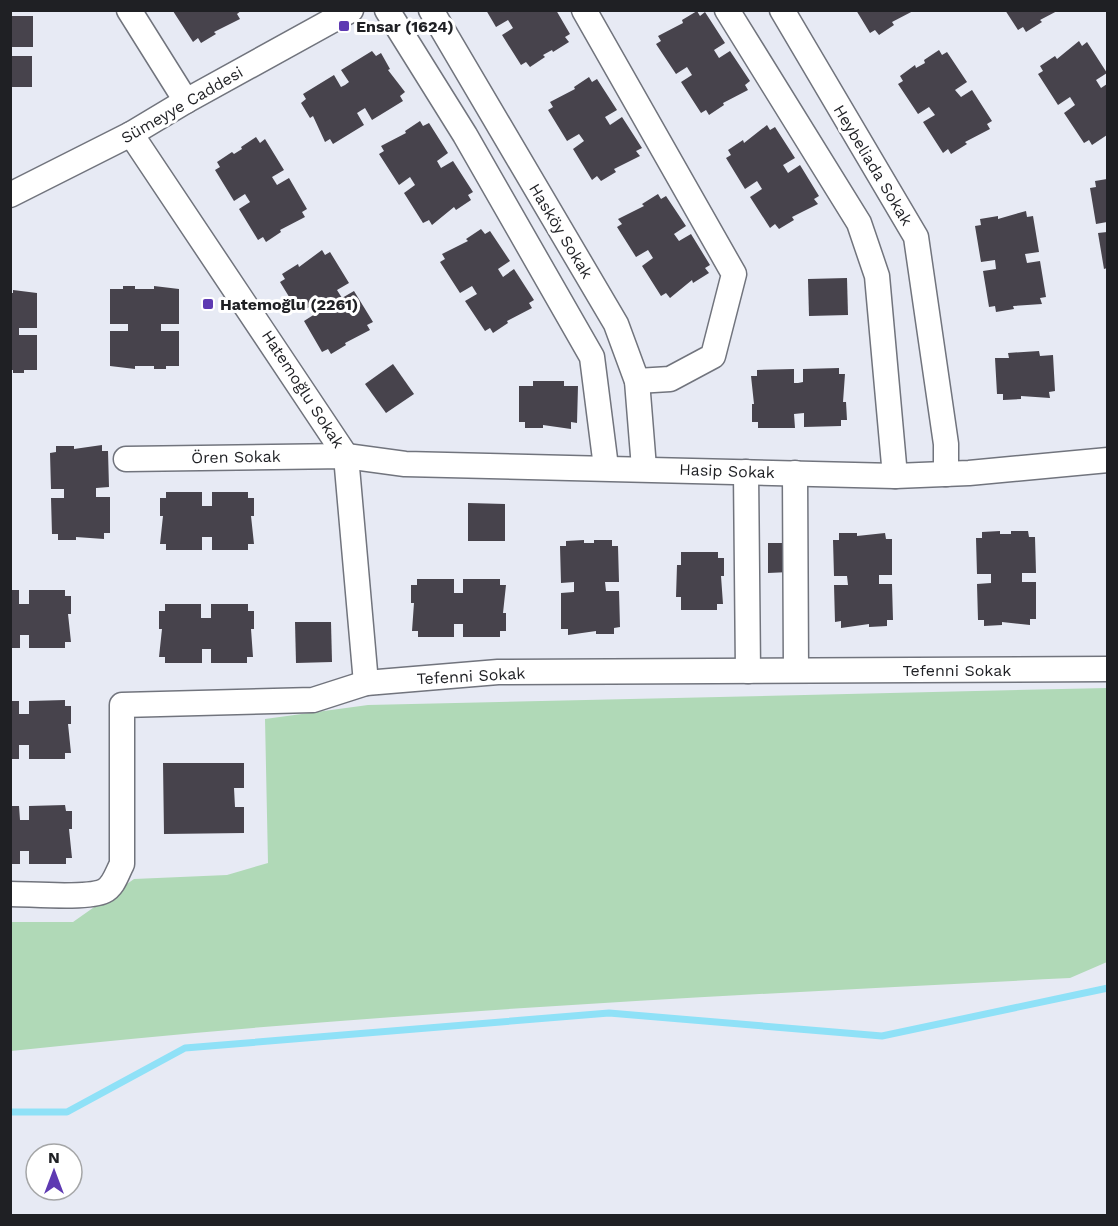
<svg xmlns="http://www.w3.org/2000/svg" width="1118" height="1226" viewBox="0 0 1118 1226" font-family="'Work Sans',sans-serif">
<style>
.green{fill:#b0d9b7}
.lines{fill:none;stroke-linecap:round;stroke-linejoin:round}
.stream{stroke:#8fe1f7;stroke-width:7}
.building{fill:#47434c}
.minor-casing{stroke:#71747d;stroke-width:27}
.minor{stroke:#fff;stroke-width:24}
.poi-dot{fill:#5e3ab2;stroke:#fff;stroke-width:2}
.labels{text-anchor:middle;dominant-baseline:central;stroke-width:6;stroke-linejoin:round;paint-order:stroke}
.poi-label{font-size:16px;font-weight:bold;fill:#1f2024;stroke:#fff;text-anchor:start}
.street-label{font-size:16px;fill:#1f2024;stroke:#fff}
</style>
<rect width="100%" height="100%" fill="#e7eaf4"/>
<path class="green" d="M1107 688V962L1070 978C716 996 363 1013 11 1051V922H73L134 879 227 875 268 863 265 719 368 705Z"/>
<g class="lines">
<polyline class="stream" points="10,1112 67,1112 185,1048 609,1013 882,1036 1108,988"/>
</g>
<g class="building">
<polygon points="242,10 237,14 240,19 214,32 216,34 201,43 198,38 193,42 173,11"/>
<polygon points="486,10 556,10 570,34 565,37 569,42 553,52 552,50 543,55 545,57 530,67 526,62 521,65 502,35 513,28 508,20 496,27"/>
<polygon points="856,10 915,10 892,22 894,25 879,35 875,30 870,33"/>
<polygon points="1005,10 1059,10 1040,20 1042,22 1026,32 1023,27 1018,30"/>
<polygon points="697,11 700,16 705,12 725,43 714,50 719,58 730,51 750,81 745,85 748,90 723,103 724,105 709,115 706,110 701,113 681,82 692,75 687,67 676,74 656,44 661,41 658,36 683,23 682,20"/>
<rect x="10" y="16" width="23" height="31"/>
<polygon points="1079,41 1082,46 1087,42 1107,73 1096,80 1101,88 1107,84 1107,135 1092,145 1089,140 1084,143 1064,113 1075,105 1070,97 1058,105 1038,74 1043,71 1040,66 1055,56 1057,59"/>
<polygon points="939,50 942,55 947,52 967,82 955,90 961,97 972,90 992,121 987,124 990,129 965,142 967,144 951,154 948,149 943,153 923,122 935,115 929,107 918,114 898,84 903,81 900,76 915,65 916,68 925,63 924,60"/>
<polygon points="372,51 376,56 381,53 390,69 388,70 405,92 400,96 403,101 372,120 365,108 357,113 364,125 333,144 330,139 325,142 313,116 310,118 301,103 306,99 303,94 334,75 341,87 345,85 349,82 341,70"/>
<rect x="10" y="56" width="22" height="31"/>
<polygon points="589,77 592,82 597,79 617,110 605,117 610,125 622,117 642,148 636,151 640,156 614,169 616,172 601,181 597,176 592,180 573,149 584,141 579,134 567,141 548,110 553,107 550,102 575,89 574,87"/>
<polygon points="420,121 423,126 429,123 448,153 437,161 441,168 453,161 473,192 468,195 471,200 456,210 454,207 432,225 429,220 423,223 404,193 415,185 410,177 399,185 379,154 384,151 381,146 406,133 405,131"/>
<polygon points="767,125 770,130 775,127 795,158 783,165 788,173 800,165 819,196 814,199 818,204 792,217 794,220 779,229 775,224 770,228 750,197 762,189 757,181 745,189 726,158 731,155 728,150 743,140 744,143"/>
<polygon points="256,137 260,143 265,139 284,170 272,177 277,185 289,178 307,209 302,212 305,217 280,230 281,232 266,242 263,237 258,240 239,209 250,202 245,194 234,201 215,170 220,167 217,162 232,152 234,154 242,149 241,147"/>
<polygon points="1107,179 1107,222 1096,224 1090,188 1096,187 1095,181"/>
<polygon points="658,194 661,199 666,196 686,226 674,234 679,241 691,234 710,265 705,268 709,273 693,283 692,280 670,298 666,293 661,296 642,266 653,258 648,250 636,257 617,227 622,224 618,219 644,206 642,204"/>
<polygon points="1026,211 1027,217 1033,216 1039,252 1025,254 1027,263 1040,261 1046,297 1040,298 1042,304 1013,306 1014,309 996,312 995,306 989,307 983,271 996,269 995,260 981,262 975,226 981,225 980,219 998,216 998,219"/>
<polygon points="481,229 485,234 490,231 510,261 498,269 503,277 514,269 534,300 529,303 532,308 507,321 508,323 493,333 490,328 485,331 465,301 477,294 472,286 460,293 440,262 445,259 442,254 468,241 466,239"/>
<polygon points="1107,232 1107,268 1104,269 1098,233"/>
<polygon points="322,250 325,255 330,252 349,283 337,290 342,298 354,291 373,322 367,325 370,330 345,343 346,345 331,354 328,349 322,352 304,321 315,314 311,306 299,313 280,282 285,279 282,274 298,264 299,267"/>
<polygon points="847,278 848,315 809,316 808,279"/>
<polygon points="123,286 135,286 135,289 154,289 154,286 179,289 179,324 161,324 161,331 179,331 179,366 166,366 166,369 154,369 154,366 135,366 135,369 110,366 110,331 128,331 128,324 110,324 110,289 123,289"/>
<polygon points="13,290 37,293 37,328 19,328 19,335 37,335 37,370 24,370 24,373 13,373 13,370 10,370 10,293 13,293"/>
<polygon points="1039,351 1040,356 1053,355 1055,391 1049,392 1050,398 1021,396 1021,399 1003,400 1003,394 997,394 995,358 1009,358 1008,353"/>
<polygon points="393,364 414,394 386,413 365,384"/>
<polygon points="839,368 839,374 845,374 843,402 846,402 847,420 841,420 841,426 804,427 804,413 794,414 795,428 758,428 758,422 752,422 752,404 754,404 751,376 757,376 757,370 794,369 794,383 798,383 803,382 803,369"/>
<polygon points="533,381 564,381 564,386 578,386 577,423 571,422 571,429 543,425 543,428 525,428 525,422 519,422 519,386 533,386"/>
<polygon points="102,445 102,451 108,451 109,487 96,488 96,497 110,497 110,533 104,533 104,539 76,537 76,540 58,540 58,534 52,534 51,498 64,498 64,489 51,489 50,453 56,452 56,446 74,446 74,449"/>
<polygon points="166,492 202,492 202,506 212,506 212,492 248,492 248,498 254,498 254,516 251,516 254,544 248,544 248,550 212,550 212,537 202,537 202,550 166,550 166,544 160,544 163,516 160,516 160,498 166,498"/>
<polygon points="468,503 505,504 505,541 468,541"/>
<polygon points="1000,531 1000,534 1011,534 1011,531 1028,531 1029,537 1035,537 1036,573 1022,573 1022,582 1036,582 1036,619 1030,619 1030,625 1002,622 1002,625 984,626 984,620 978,620 977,584 991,583 991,574 977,574 976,538 982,538 982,532"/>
<polygon points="839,533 857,533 857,536 885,533 886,539 892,539 892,575 879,575 879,584 892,584 893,620 887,620 887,626 869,627 869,624 841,628 841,621 835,622 834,585 848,585 847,576 834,576 833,540 839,540"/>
<polygon points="584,540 584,543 594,543 594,540 612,540 612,546 618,546 619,582 605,582 606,591 619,591 620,627 614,628 614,634 596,634 596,631 568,635 568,629 561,629 561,593 574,592 574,582 561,583 560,546 566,546 566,541"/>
<polygon points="768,543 789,543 790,572 768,573"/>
<polygon points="681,552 718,552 718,558 724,558 724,576 721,576 723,604 717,604 717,610 681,610 681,597 676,597 677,565 681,565"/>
<polygon points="417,579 454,579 454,593 463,593 463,579 500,579 500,585 506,585 503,613 506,613 506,631 500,631 500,637 463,637 463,624 454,624 454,637 418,637 418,631 412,631 414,603 411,603 411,585 417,585"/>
<polygon points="10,590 19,590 19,604 29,604 29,590 65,590 65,596 71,596 71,614 68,614 71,642 65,642 65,648 29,648 29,635 20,635 20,648 10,648"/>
<polygon points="165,604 201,604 201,618 211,618 211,604 248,604 248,611 254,611 254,629 251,629 253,657 247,657 247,663 211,663 211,649 202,649 202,663 165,663 165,657 159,657 162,629 159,629 159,611 165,611"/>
<polygon points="295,622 331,622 332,662 296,663"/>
<polygon points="65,700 65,706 71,706 71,724 68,724 71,753 65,753 65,759 29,759 29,745 19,745 19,759 10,759 10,701 19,701 19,714 29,714 29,701"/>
<polygon points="163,763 244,763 244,788 234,788 235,807 244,807 244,833 164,834"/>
<polygon points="65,805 66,811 72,811 72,829 69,829 72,858 66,858 66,864 29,864 29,851 20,851 20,864 10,864 10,806 19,806 20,820 29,820 29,806"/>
</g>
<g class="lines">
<defs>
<g id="minor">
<polyline points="129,10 186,101"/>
<polyline points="387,10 465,135 592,357 606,467"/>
<polyline points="431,10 616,324 637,381 644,468"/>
<polyline points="584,10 734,274 713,356 670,379 637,381"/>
<polyline points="727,10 859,223 877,276 895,476"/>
<polyline points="782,10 916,237 946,444 946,474"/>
<polyline points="131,134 346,456 366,683"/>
<polyline points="10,195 131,134 186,101 351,10"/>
<polyline points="126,459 346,456 405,464 895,476 969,473 1108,460"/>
<polyline points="746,472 748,671"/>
<polyline points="795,473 796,670"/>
<path d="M10 894C31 894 88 899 104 891 114 886 117 873 122 864V705L313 700 366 683 498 672 1108 669"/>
</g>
</defs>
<use href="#minor" class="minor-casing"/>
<use href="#minor" class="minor"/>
</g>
<g class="poi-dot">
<rect x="338" y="20" width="12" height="12" rx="3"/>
<rect x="202" y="298" width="12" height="12" rx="3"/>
</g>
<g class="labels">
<g class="poi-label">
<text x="356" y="26">Ensar (1624)</text>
<text x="220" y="304">Hatemoğlu (2261)</text>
</g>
<g class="street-label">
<text transform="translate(182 105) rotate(-30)">Sümeyye Caddesi</text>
<text transform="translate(873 165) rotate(59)">Heybeliada Sokak</text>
<text transform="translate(561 231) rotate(59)">Hasköy Sokak</text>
<text transform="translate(303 389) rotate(57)">Hatemoğlu Sokak</text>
<text transform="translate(236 457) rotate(-1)">Ören Sokak</text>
<text transform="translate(727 471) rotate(2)">Hasip Sokak</text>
<text x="957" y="670">Tefenni Sokak</text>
<text transform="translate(471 676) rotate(-3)">Tefenni Sokak</text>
</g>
</g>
<rect width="1118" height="1226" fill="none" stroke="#1f2024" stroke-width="24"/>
<g transform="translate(54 1172)"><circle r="28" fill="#ffffff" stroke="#a5a6a7" stroke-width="1.5"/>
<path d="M0-4.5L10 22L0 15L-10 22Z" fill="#5e3ab2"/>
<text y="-9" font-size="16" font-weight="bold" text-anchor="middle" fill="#1f2024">N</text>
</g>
</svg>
